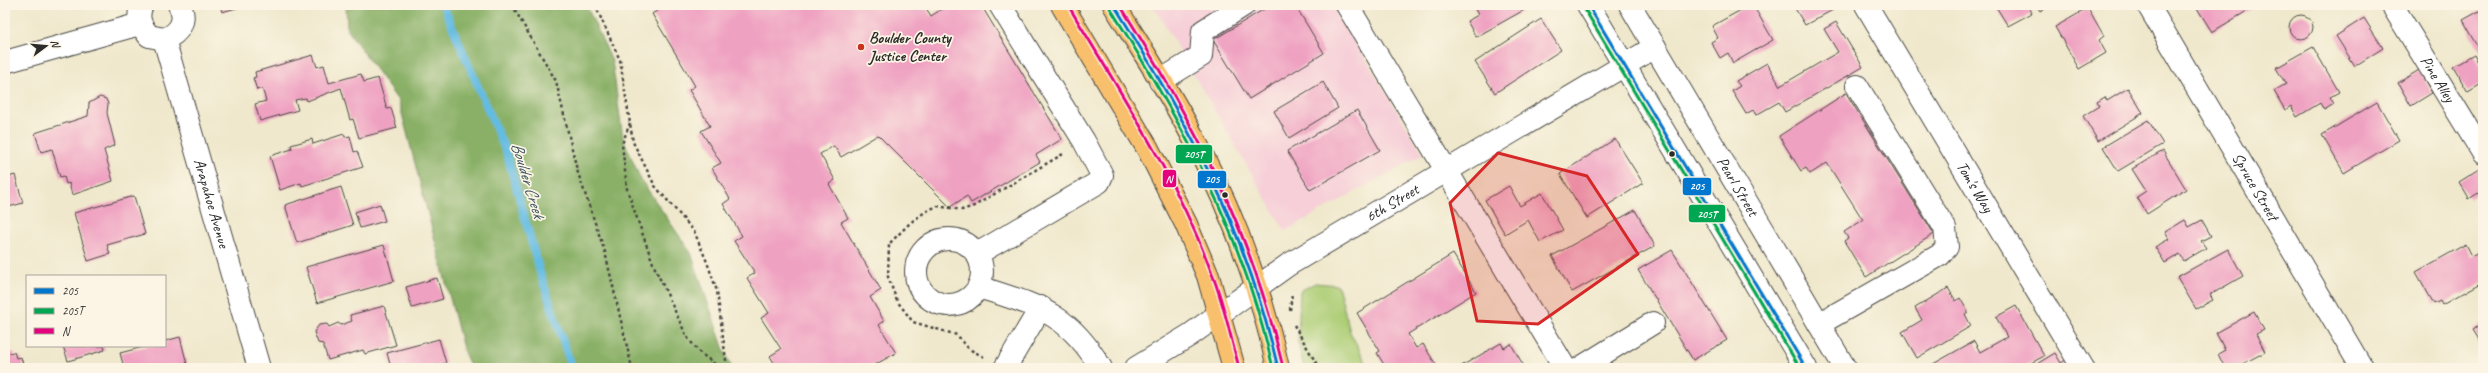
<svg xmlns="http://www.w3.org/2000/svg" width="2488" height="373" viewBox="0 0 2488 373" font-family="Caveat,sans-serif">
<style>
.built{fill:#f6cfd8}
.green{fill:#accd75;stroke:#6c7c50}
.forest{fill:#89b066;stroke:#5a6e48}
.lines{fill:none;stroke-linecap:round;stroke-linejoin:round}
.stream{stroke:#64bce2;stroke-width:8}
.building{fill:#efa1c1}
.minor-casing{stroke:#484743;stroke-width:24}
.major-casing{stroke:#484743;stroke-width:24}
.path{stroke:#484743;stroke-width:2.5;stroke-dasharray:3 3;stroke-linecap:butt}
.minor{stroke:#fff;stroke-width:22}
.major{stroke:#f8bf6c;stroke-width:22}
.bus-1-casing{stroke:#fcf5e5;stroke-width:6}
.bus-2-casing{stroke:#fcf5e5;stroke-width:6}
.bus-3-casing{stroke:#fcf5e5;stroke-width:6}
.bus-1{stroke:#0076ce;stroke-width:3}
.bus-2{stroke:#00a651;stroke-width:3}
.bus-3{stroke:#e5007d;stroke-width:3}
.marked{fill:#d62828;fill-opacity:0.2;stroke:#d62828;stroke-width:3;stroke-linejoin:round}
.poi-dot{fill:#c8321e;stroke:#fcf5e5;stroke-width:1.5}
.bus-dot{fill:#2b2b2b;stroke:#fcf5e5;stroke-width:1.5}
.labels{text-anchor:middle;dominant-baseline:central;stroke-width:3.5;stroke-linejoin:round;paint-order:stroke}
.poi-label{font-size:16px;font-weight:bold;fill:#2b2b2b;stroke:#fcf5e5;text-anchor:start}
.street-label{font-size:16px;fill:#2b2b2b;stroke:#fcf5e5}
.water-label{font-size:17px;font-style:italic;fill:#3c5662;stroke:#fcf5e5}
.line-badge{stroke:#fcf5e5;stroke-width:1.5}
.badge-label{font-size:11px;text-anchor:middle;font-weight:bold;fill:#fff}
</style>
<rect width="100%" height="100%" fill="#fcf5e5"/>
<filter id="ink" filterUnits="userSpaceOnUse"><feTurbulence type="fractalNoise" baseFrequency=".025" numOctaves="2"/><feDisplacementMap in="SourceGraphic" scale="8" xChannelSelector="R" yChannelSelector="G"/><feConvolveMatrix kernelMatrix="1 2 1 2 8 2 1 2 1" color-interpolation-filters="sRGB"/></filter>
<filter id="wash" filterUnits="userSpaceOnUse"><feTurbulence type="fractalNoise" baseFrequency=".012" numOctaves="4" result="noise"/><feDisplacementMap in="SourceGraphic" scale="16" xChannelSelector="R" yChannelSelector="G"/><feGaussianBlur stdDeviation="0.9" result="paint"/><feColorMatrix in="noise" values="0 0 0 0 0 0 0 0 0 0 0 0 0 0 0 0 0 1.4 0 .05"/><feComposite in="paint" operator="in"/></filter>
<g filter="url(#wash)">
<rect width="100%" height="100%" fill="#efe8cc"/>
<polygon class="built" points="1153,5 1333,5 1423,154 1285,231"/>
<polygon class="green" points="1315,283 1338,285 1350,332 1369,368 1304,368 1298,342 1300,291"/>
<polygon class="forest" points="346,5 586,5 612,61 623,138 641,180 691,253 726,356 732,368 471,368 464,352 399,102 347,29"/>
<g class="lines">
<polyline class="stream" points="443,5 506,152 541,276 572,368"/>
</g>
<g id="blocks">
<g class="building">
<polygon points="220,5 247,5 222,12"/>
<polygon points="666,5 924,5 931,16 948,5 981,5 1062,139 1036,155 1040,162 971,203 967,196 950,207 878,135 841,157 834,146 820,154 835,180 829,184 848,218 841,222 881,290 870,297 884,321 879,325 896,353 869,368 777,368 770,356 781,349 761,318 769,313 747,278 755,273 734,241 742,236 723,204 730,199 712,168 721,163 701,131 710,126 689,90 695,86 652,14"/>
<polygon points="1271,5 1295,5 1324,53 1249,99 1213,40"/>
<polygon points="1473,5 1533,5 1476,37 1467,21 1478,15"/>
<polygon points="1750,5 1753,5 1773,40 1733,63 1728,53 1720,58 1711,42 1718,38 1712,26"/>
<polygon points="1793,5 1842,5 1805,25"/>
<polygon points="1995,5 2028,5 2032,13 2008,26"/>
<polygon points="2036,5 2050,5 2040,11"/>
<polygon points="2195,5 2257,5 2212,32"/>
<polygon points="2088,8 2104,36 2099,40 2106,53 2079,69 2055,27"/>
<polygon points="2483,9 2483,55 2463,20"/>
<circle cx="2301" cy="27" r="12"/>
<polygon points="2364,18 2383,48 2355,66 2336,36"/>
<polygon points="1541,19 1561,50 1495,93 1475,62"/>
<polygon points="1836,22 1863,67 1785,112 1779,102 1756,115 1753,110 1746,114 1732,91 1740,86 1736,81 1767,63 1780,86 1838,52 1824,29"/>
<polygon points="2313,47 2339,92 2330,97 2334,104 2324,110 2320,103 2297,117 2291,106 2285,110 2274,91 2286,84 2276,68"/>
<polygon points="313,55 317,67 324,65 329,83 361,74 364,82 378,78 387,109 391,108 397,128 359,138 353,119 350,120 341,88 307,101 306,98 295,100 298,110 260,121 255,104 266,101 262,88 257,90 253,78 256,77 255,72"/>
<polygon points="2474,55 2483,71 2483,83 2468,92 2453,67"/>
<polygon points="2419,70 2432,93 2411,106 2398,83"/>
<polygon points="1323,82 1338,108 1289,138 1274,111"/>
<polygon points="2128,88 2143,113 2098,141 2083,116 2099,106 2097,102 2105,97 2107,101"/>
<polygon points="1846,93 1934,234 1866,277 1844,241 1848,238 1844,232 1863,220 1827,163 1810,174 1806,168 1801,171 1779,136"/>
<polygon points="100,97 106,99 108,104 107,113 115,145 104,150 113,181 72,195 69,183 66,184 64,176 60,177 52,149 41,152 35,133 88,116 89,103"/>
<polygon points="2377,102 2399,140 2344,173 2322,135"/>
<polygon points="1357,110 1380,150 1310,190 1287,151"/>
<polygon points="2148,120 2163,144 2118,171 2103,147"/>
<polygon points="344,134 345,137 350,136 354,152 357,151 363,167 302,186 301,183 280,190 270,156 292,149 291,145 312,139 313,144"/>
<polygon points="1615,139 1643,183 1587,218 1560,174"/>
<polygon points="2163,151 2186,189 2147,214 2137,197 2146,191 2132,169"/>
<polygon points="2483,167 2483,190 2469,199 2459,182"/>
<polygon points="15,175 23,203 5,208 5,178"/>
<polygon points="1509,186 1520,206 1542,193 1563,230 1540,242 1528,220 1505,234 1485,200"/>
<polygon points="341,187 353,225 297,243 285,205"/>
<polygon points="134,196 145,234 107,245 110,254 88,261 74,213"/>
<polygon points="380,204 385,221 360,228 355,212"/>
<polygon points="1635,210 1655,246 1572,292 1552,256"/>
<polygon points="2185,220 2189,227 2202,220 2211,236 2201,241 2206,248 2184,261 2180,254 2165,263 2155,247 2169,239 2165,232"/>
<polygon points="2466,244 2472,256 2483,250 2483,282 2442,305 2440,301 2434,304 2416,272"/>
<polygon points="384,245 394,281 317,303 306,267"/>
<polygon points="2228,249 2243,276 2210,295 2213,300 2196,309 2177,277"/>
<polygon points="1672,250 1727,340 1693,360 1638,270"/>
<polygon points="1453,254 1476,292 1408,334 1416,348 1423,344 1438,368 1386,368 1377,353 1380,351 1357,313"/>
<polygon points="437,278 443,299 412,308 406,287"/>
<polygon points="1948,288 1956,301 1960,298 1968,312 1965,314 1971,326 1917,358 1902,332 1922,320 1915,308"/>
<polygon points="384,306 396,345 365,354 363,350 328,360 323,344 318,343 314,332 319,325 327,324 329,327 338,323 341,325 352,321 350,315"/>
<polygon points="2016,306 2044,356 2022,368 1926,368 1974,341 1980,352 2007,337 1996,317"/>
<polygon points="2254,312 2264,330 2256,334 2265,352 2235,368 2225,368 2218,354 2225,350 2216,333"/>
<polygon points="2483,323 2483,346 2473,330"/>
<polygon points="180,337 188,368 124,368 120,353 147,346 165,346 165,341"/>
<polygon points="439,339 446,363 428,368 391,368 387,353"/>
<polygon points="1501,343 1504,348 1511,344 1525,368 1458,368"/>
<polygon points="63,346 104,346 105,350 68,361"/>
<polygon points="14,352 16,358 21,357 24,368 5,368 5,354"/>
<polygon points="2055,353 2061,363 2067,359 2072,368 2030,368"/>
</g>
</g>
</g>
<g filter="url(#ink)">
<use href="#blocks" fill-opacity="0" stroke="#484743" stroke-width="1"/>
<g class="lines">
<defs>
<g id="minor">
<path d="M142 5C136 18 141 26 149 36L164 39C179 34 188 20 179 5"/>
<polyline points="1347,5 1565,368"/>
<polyline points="1588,5 1806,368"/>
<path id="s1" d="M1630 5 1845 368"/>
<path id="s2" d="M1866 5 2083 368"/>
<path id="s3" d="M2148 5 2362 368"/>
<path id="s4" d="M2392 5 2483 153"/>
<path id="s5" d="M164 39 259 368"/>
<polyline points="5,62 140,24"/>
<polyline points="1160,81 1201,56 1203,31 1244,5"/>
<circle cx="949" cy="272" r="33"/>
<polyline points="977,254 1099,182 1102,175 1084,141 1000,5"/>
<path d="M979 287C1037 306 1068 312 1101 368"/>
<polyline points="1819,324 1940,255 1947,247 1945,228 1857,86"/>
<polyline points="1005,368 1041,307"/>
<path id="s6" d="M1136 368 1190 335 1288 265 1655 47"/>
<polyline points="1580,368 1653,323"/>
</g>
<g id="major">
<polyline points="1062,5 1148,149 1186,224 1208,276 1234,368"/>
<path d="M1114 5C1142 50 1171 94 1195 141 1233 213 1261 288 1278 368"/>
</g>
</defs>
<use href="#minor" class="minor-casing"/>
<use href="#major" class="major-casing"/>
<g class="path">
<polyline points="512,5 556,81 577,170 605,252 632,368"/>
<polyline points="595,5 620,60 633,142 655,186 694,231 707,262 717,291 727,368"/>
<polyline points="630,123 622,144 627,189 639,224 654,266 687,337 699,352 720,368"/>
<polyline points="1290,310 1292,293"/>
<polyline points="1294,325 1319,368"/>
<polyline points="984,357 969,349 957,335 913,322 897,301 888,277 889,244 910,223 925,212 937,206 962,210 974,206 1063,154"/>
</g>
<use href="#minor" class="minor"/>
<use href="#major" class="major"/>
<defs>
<g id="bus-1">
<path d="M1114 5C1190 126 1245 227 1278 368"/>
<polyline points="1588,5 1806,368"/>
</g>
<g id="bus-2">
<path d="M1110 8C1185 128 1241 229 1273 368"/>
<polyline points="1584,8 1800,368"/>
</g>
<g id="bus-3">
<path d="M1068 5C1120 92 1177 178 1212 274 1224 303 1230 336 1239 367"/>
<path d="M1120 5C1195 125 1250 227 1283 367"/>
</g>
</defs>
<use href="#bus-1" class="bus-1-casing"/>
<use href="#bus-2" class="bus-2-casing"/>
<use href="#bus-3" class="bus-3-casing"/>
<use href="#bus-1" class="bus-1"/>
<use href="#bus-2" class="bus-2"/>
<use href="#bus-3" class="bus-3"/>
</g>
</g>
<path class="marked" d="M1498 153 1587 176 1638 254 1538 324 1477 321 1450 203Z"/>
<circle class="poi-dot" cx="861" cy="47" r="4"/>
<g class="bus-dot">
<circle cx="1672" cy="154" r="3.5"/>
<circle cx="1225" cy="195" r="3.5"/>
</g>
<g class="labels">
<g class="poi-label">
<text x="869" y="38">Boulder County<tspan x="869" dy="18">Justice Center</tspan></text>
</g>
<g class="street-label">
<text stroke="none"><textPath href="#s4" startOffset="87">Pine Alley</textPath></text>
<text stroke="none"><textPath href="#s1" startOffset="211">Pearl Street</textPath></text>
<text stroke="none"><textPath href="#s3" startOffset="211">Spruce Street</textPath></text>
<text stroke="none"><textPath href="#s2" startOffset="212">Tom's Way</textPath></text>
<text stroke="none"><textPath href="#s6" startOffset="305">6th Street</textPath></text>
<text stroke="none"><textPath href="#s5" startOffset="171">Arapahoe Avenue</textPath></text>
</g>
<g class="water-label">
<text transform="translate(528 180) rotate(73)">Boulder Creek</text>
</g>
</g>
<g class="line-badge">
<rect x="1175" y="144" width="38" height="20" rx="4" fill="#00a651"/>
<rect x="1162" y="169" width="15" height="19" rx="4" fill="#e5007d"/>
<rect x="1197" y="170" width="30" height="19" rx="4" fill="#0076ce"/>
<rect x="1682" y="177" width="30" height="19" rx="4" fill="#0076ce"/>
<rect x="1688" y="204" width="38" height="19" rx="4" fill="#00a651"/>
</g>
<g class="badge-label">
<text x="1194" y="158">205T</text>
<text x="1169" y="183">N</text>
<text x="1212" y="183">205</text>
<text x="1697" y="190">205</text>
<text x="1707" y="218">205T</text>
</g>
<rect width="2488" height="373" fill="none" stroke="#fcf5e5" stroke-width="20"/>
<rect x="26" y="275" width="140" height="72" fill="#fcf5e5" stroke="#a8a49b"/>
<rect x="34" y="288" width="20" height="6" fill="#0076ce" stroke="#a8a49b"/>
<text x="62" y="295" font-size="12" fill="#2b2b2b">205</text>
<rect x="34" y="308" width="20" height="6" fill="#00a651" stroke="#a8a49b"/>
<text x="62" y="315" font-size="12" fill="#2b2b2b">205T</text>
<rect x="34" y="328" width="20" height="6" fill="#e5007d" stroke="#a8a49b"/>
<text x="62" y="335" font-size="12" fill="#2b2b2b">N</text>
<g transform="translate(46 46) rotate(74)" stroke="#fcf5e5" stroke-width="3" paint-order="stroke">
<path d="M0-3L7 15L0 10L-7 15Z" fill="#2b2b2b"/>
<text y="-6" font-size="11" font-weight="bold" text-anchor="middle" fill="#2b2b2b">N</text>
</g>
</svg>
